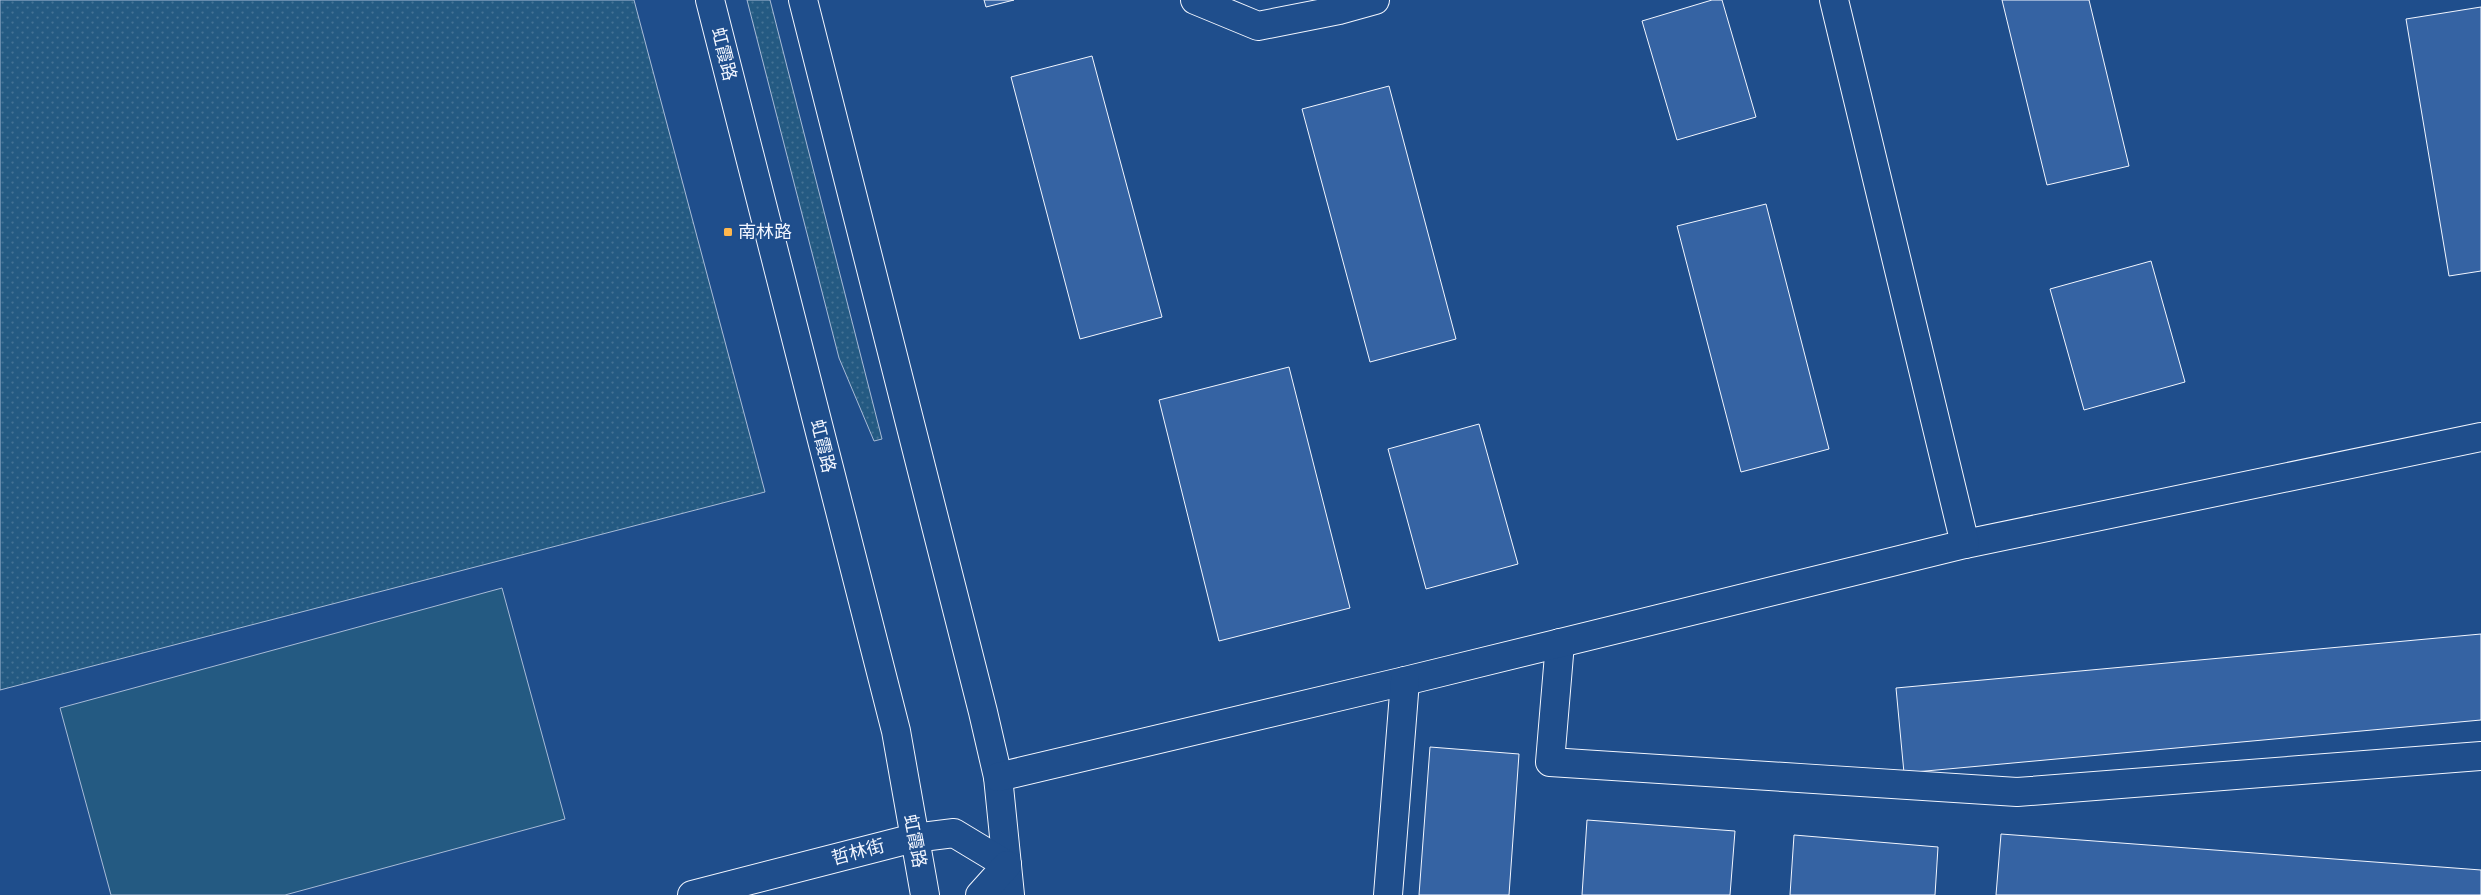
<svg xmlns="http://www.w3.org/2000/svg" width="2481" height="895" viewBox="0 0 2481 895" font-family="Jost,'Noto Sans SC',sans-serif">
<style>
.grass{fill:url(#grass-dots);stroke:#a8bbd7}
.garden{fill:#245a82;stroke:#a8bbd7}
.building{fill:#3563a3;stroke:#f2f6ff}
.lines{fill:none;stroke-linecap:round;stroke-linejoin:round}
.minor-casing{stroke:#f2f6ff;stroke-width:30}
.minor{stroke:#1f4e8c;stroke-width:28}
.poi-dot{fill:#ffb74d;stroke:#1f4e8c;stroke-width:2}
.labels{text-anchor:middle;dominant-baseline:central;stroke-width:4;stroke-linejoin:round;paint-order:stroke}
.street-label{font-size:18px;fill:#f2f6ff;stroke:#1f4e8c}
.poi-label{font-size:18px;fill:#f2f6ff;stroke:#1f4e8c;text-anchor:start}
</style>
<defs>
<pattern id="grass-dots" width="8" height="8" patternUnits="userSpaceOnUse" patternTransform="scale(1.25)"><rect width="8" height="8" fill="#245a82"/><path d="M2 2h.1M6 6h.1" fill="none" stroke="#447295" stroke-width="1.8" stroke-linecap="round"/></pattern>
</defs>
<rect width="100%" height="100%" fill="#1f4e8c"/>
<g class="grass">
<polygon points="0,0 634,0 765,492 0,690"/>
<polygon points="747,0 770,0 882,439 874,441 839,358"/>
</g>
<polygon class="garden" points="502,588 565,819 285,895 111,895 60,708"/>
<g class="building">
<polygon points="984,0 1014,0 986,7"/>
<polygon points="1712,0 1722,0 1756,117 1677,140 1642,21"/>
<polygon points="2002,0 2089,0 2129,166 2047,185"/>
<polygon points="2481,7 2481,271 2449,276 2406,19"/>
<polygon points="1092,56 1162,317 1080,339 1011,77"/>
<polygon points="1389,86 1456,339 1370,362 1302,109"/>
<polygon points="1766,204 1829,449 1741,472 1677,226"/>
<polygon points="2151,261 2185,382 2084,410 2050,289"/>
<polygon points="1289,367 1350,608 1219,641 1159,400"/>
<polygon points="1479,424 1518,564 1426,589 1388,449"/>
<polygon points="2481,634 2481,720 1904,773 1896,688"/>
<polygon points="1430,747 1519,754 1509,895 1419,895"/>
<polygon points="1587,820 1735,831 1730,895 1582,895"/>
<polygon points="2001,834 2481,870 2481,895 1996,895"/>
<polygon points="1794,835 1938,847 1935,895 1790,895"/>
</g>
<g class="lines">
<defs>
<g id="minor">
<polyline points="710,0 896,731 925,895"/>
<polyline points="803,0 983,712 998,777 1010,895"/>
<polyline points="1195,0 1258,26 1339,10 1375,0"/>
<polyline points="1965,544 2481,437"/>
<polyline points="1560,643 1550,762 2017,792 2481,756"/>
<polyline points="998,777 1405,681 1965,544 1834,0"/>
<polyline points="692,895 914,838 954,833 1007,865"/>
<polyline points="980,895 1007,865"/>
<polyline points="1388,895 1405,681"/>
</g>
</defs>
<use href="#minor" class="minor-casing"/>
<use href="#minor" class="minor"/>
</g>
<rect class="poi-dot" x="723" y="227" width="10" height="10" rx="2.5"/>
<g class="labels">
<g class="street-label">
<text transform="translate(724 54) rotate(76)">虹霞路</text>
<text transform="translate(823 446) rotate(76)">虹霞路</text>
<text transform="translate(915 841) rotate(79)">虹霞路</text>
<text transform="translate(858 852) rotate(-15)">哲林街</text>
</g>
<g class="poi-label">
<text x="738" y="232">南林路</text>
</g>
</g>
</svg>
